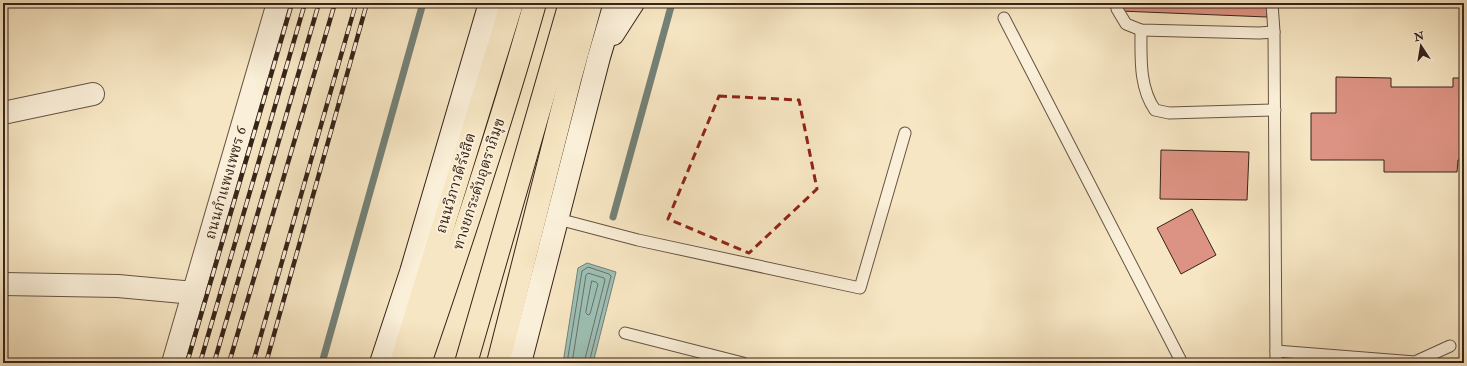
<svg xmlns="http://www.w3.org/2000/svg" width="1467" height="366" viewBox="0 0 1467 366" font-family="'IM FELL Double Pica','Noto Serif Thai',serif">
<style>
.water{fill:#9dbfb5;stroke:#748177}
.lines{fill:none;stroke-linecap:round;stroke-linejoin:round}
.shore{stroke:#6a7167;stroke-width:1}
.stream{stroke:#748177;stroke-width:7}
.building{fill:#dd9383;stroke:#372319}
.service-casing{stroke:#675444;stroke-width:13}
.minor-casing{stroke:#675444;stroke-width:24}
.tertiary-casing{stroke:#675444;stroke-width:24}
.secondary-casing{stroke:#372319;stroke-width:24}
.trunk-casing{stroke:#372319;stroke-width:24}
.motorway-casing{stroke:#372319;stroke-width:24}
.service{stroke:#faefd8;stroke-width:11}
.minor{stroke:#faefd8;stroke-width:22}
.tertiary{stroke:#faefd8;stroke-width:22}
.secondary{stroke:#faefd8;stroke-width:22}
.trunk{stroke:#f7e6c3;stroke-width:22}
.motorway{stroke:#f7e6c3;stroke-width:22}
.rail-casing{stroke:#372319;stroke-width:4.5}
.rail{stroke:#faefd8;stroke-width:3;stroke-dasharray:9;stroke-linecap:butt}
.marked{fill:none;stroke:#8f2418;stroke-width:3;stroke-dasharray:8 5;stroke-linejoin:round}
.labels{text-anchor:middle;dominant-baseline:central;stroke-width:4;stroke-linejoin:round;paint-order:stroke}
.street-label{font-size:15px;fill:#372319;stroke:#faefd8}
</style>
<rect width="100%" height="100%" fill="#f7e6c3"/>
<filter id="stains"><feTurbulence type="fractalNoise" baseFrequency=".005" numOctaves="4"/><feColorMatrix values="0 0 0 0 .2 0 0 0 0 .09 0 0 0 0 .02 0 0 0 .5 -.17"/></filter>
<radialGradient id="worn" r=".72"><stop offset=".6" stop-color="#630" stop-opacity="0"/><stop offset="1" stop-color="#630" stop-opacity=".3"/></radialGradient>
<polygon class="water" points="587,263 616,272 593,363 563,363 578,268"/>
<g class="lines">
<g class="shore">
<polygon points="592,281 596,282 598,284 590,314 588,315 586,313"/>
<polyline points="567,363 582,271 588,267 609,274 611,276 589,363"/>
<polyline points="572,363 586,275 588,273 604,278 605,280 584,363"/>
</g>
<g class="stream">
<polyline points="613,217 672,3"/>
<polyline points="322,363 423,3"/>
</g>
</g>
<g class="building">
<polygon points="1120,3 1267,3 1267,17 1120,11"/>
<polygon points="1336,77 1391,78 1391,87 1453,87 1453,78 1464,78 1464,160 1458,160 1457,172 1384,172 1384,160 1311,160 1311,113 1336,113"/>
<polygon points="1161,150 1249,152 1247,200 1160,199"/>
<polygon points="1192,209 1216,255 1181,274 1157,228"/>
</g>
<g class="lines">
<defs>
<g id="service">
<polyline points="1117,3 1117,9 1126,24 1141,30 1259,33 1274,32"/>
<polyline points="1272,3 1274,32 1276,363"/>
<polyline points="1004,18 1182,363"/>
<path d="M1141 30C1141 58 1139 87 1155 110L1169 113 1275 110"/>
<polyline points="558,219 638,240 860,288 905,133"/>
<polyline points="625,333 743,363"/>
<polyline points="1276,351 1415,362 1450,346"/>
</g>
<g id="minor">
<polyline points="3,113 93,94"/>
<polyline points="3,284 118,286 194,293"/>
</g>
<polyline id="tertiary" points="173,363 278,3"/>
<g id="secondary">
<polyline points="613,34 633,3"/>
<polyline points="381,363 411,272 490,3"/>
<polyline points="520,363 599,57 615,3"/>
</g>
<g id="trunk">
<polyline points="401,363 512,3"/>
<polyline points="498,363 570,79 591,3"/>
</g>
<g id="motorway">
<path d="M420 363C461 244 501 124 535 3"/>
<polyline points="466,363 570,3"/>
</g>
</defs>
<use href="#service" class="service-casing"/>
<use href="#minor" class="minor-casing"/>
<use href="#tertiary" class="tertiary-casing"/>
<use href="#secondary" class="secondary-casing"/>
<use href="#trunk" class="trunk-casing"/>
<use href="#motorway" class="motorway-casing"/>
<use href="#service" class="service"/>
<use href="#minor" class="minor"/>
<use href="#tertiary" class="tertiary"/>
<use href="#secondary" class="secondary"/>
<use href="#trunk" class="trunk"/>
<use href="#motorway" class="motorway"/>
<defs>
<g id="rail">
<polyline points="187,363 292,3"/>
<polyline points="200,363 305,3"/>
<polyline points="214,363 319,3"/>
<polyline points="229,363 335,3"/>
<polyline points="253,363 356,3"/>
<polyline points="266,363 367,3"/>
</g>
</defs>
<use href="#rail" class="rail-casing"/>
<use href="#rail" class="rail"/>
</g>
<path class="marked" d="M719 96 799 100 817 189 749 253 668 219Z"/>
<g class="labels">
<g class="street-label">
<text transform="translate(226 183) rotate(-74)">ถนนกำแพงเพชร 6</text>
<text transform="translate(456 183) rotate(-73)">ถนนวิภาวดีรังสิต</text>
<text transform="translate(479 184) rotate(-72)">ทางยกระดับอุตราภิมุข</text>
</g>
</g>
<rect width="1467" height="366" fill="none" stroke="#f7e6c3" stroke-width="16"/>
<rect x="4" y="4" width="1459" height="358" fill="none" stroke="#372319" stroke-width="2"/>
<rect x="8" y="8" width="1451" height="350" fill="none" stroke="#372319"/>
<g transform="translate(1421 46) rotate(348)" stroke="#faefd8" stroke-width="3" paint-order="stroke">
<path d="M0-3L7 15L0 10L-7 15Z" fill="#372319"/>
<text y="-6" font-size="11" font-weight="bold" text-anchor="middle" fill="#372319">N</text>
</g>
<rect width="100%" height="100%" filter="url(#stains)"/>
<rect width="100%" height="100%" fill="url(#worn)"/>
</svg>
